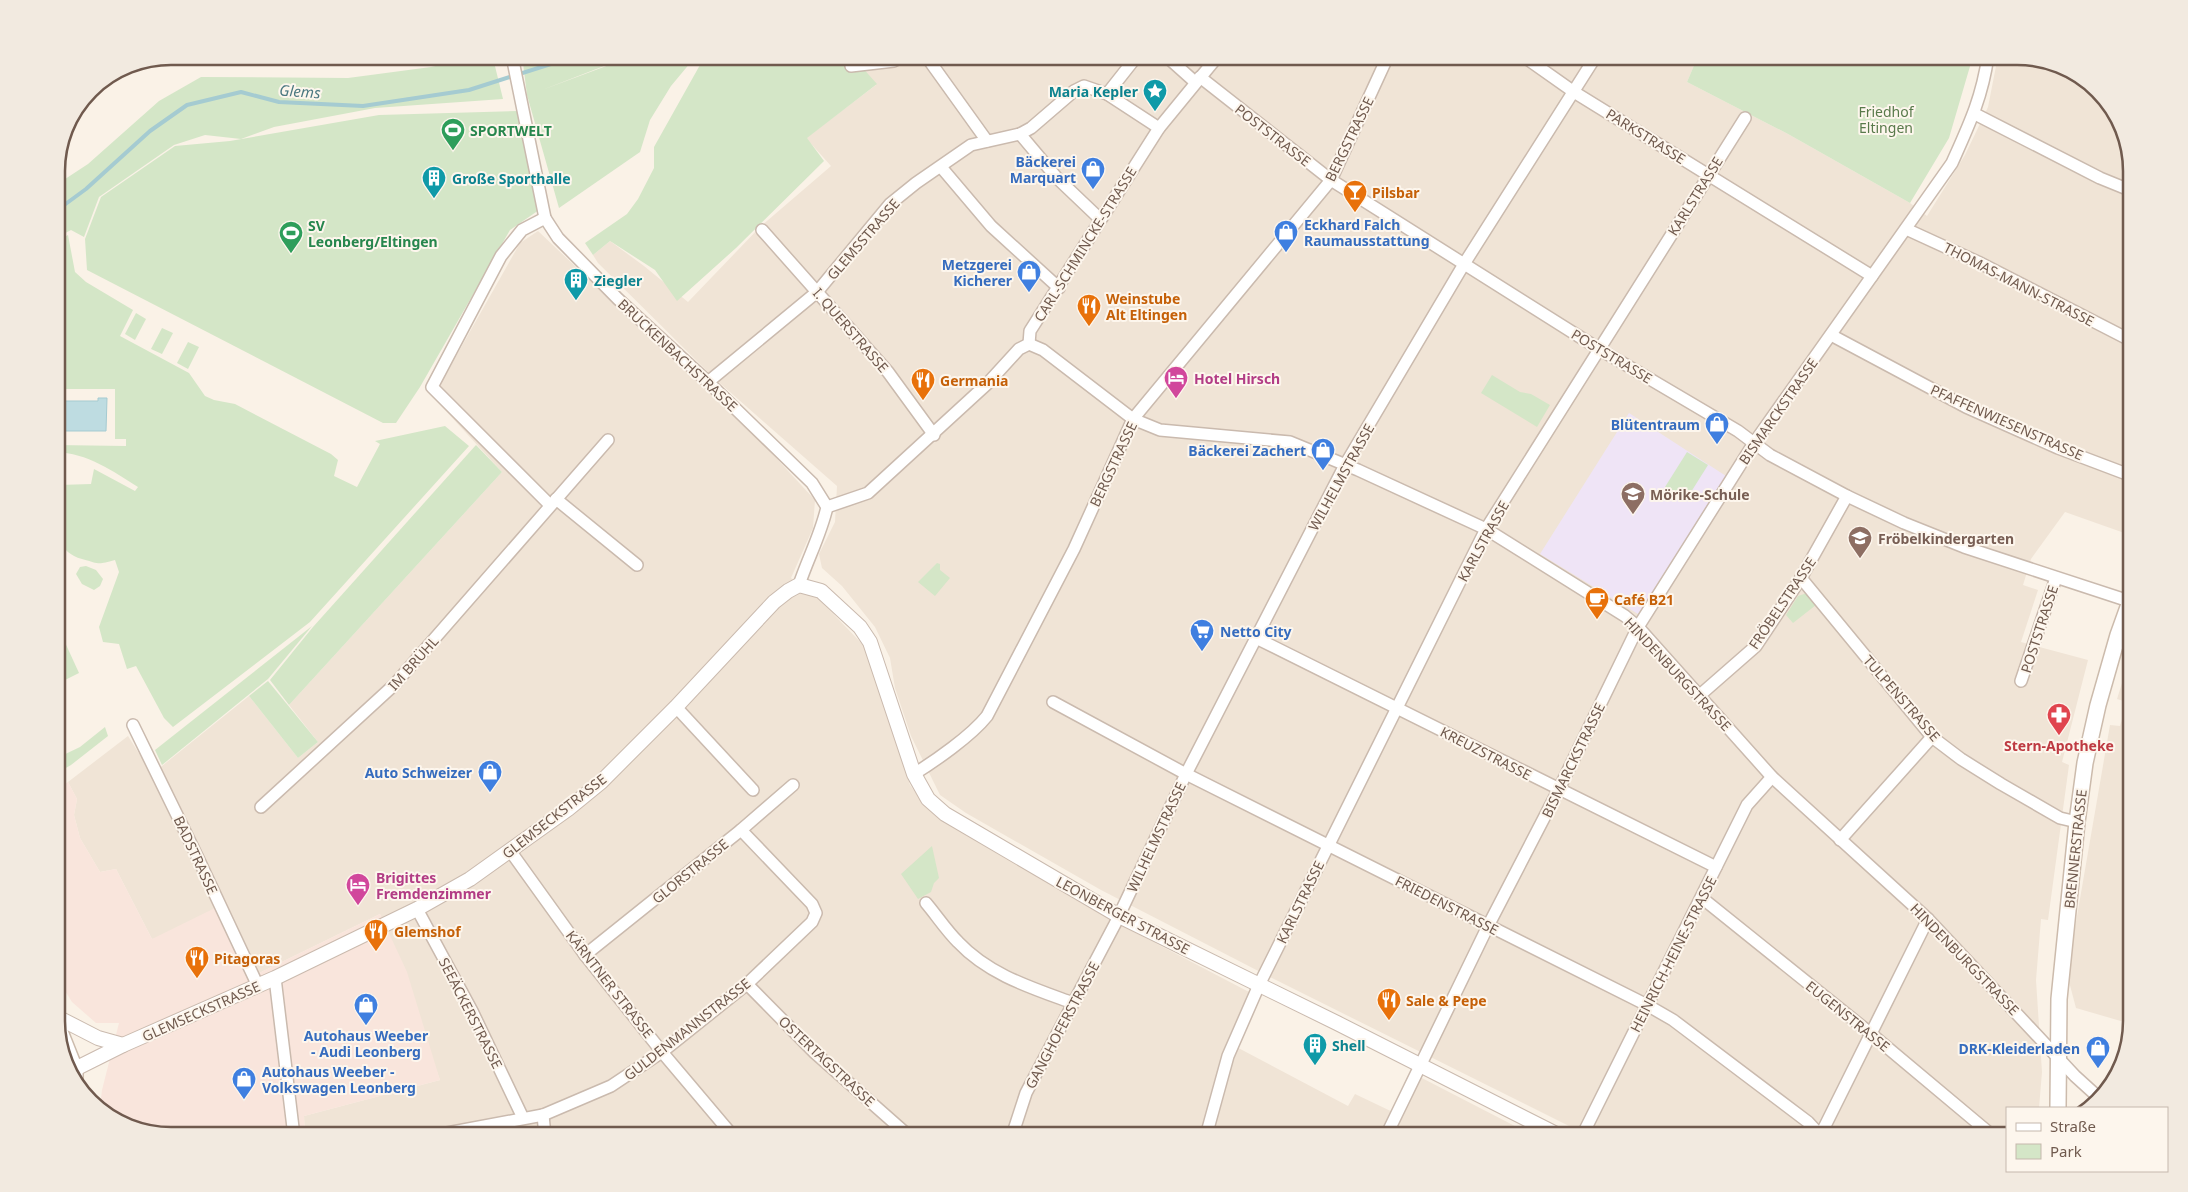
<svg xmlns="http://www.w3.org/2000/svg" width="2188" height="1192" viewBox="0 0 2188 1192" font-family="'Noto Sans',sans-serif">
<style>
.residential{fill:#f0e4d6}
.commercial{fill:#f9e5dc}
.education{fill:#efe4f6}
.green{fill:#d4e6c7}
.water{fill:#bedce1;stroke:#a5cbd1}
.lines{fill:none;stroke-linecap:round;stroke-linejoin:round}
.stream{stroke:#a5cbd1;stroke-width:4}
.minor-casing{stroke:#cabaae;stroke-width:14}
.tertiary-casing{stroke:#cabaae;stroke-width:16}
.secondary-casing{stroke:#ccbbac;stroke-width:18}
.minor{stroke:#fff;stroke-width:11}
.tertiary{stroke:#fff;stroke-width:14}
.secondary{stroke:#fff;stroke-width:15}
.labels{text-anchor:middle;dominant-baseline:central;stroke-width:4;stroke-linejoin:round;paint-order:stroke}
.culture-label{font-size:14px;font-weight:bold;fill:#0d838f;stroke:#fdf6ed;text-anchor:start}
.park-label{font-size:14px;fill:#597a4b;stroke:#fdf6ed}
.leisure-label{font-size:14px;font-weight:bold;fill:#27864d;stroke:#fdf6ed;text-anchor:start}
.street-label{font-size:14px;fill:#705a4e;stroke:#fdf6ed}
.shop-label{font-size:14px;font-weight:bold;fill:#366cbe;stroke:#fdf6ed;text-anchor:end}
.food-label{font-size:14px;font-weight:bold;fill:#c56008;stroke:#fdf6ed;text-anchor:start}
.hotel-label{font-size:14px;font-weight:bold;fill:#b23c85;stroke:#fdf6ed;text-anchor:start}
.education-label{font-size:14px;font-weight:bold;fill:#785e54;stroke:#fdf6ed;text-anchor:start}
.health-label{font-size:14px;font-weight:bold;fill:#be3a42;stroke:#fdf6ed}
.water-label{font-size:15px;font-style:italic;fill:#4b7881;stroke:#fdf6ed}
.rim{fill:none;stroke:#705a4e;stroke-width:2.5}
</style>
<rect width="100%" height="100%" fill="#faf2e7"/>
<g class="residential">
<polygon points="852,56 1698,56 1687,82 1788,134 1910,203 1927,216 1965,155 1988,107 1998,56 2017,56 2068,68 2113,108 2132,164 2132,532 2130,535 2065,512 2031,559 2023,585 2038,590 2021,642 2088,660 2062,762 2069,765 2048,920 2041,919 2036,980 2042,1072 2039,1108 2007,1108 2007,1136 1589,1136 1276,980 1101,890 966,813 940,795 911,736 895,688 890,658 875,627 842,586 822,568 819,554 835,522 837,486 714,378 598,263 593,255 610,241 644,266 688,302 760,227 831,166 806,138 876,85"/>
<polygon points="538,231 764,445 815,500 813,528 791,578 818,598 867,649 910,785 926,807 1119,924 1249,992 1227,1042 1348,1106 1355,1094 1399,1115 1418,1076 1534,1136 305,1136 304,1116 440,1080 380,914 251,977 159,937 152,939 116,869 100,872 80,838 74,815 77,799 68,782 128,736 152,774 249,696 298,758 318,742 289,705 502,472 433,397 520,243"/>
<polygon points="2132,651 2132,1021 2131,1024 2076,1008 2067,974 2110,725 2120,726 2127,702 2117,699"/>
</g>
<polygon class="commercial" points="68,782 77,799 74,815 80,838 100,872 116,869 152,939 217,907 251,977 380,914 407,972 440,1080 304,1116 305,1136 171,1136 120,1124 100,1106 102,1090 119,1023 96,1023 72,1002 57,978 57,789"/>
<polygon class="education" points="1629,413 1726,476 1638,614 1540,554"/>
<g class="green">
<polygon points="480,56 493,58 503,99 375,108 274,127 241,139 205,135 174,145 99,197 84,237 71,230 56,238 56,185 88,164 159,101 201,77 348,78 431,67"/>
<polygon points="539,56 630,56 542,90 633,56 696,56 671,86 650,120 640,152 559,208 527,95 523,63"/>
<polygon points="705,56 852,56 877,84 807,138 824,161 736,248 677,301 655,270 610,241 593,255 585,243 627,214 638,199 654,168 654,147"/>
<polygon points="1698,56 1973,56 1949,138 1910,203 1788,134 1687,82"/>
<polygon points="517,111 539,210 510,230 420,387 396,423 383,423 87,270 85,239 101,197 175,146 230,141 379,115"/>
<path d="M68 235 75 272 86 282 133 310 120 336 189 373 205 396 214 400 235 404 331 454 338 460 334 476 357 487 380 444 375 441 445 426 469 446 310 622 173 727 164 718 136 666 127 669 119 644 103 642 99 627 119 572 115 560C97 565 100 564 82 559 50 550 56 516 56 490L60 489 59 485 91 484 94 469 135 491 138 487C113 471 87 453 56 452V445L126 446V439H115V389H56V241Z"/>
<polygon points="136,313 146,319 135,340 125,334"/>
<polygon points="162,328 173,333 162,354 151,349"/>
<polygon points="188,342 199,347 188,369 177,363"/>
<polygon points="1492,375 1520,392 1531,394 1550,405 1537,427 1481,393"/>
<polygon points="476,445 502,472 289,705 270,680 313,627"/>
<polygon points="1687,452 1708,465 1686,500 1665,487"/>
<polygon points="937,563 940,564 940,570 950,578 935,596 918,582"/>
<polygon points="86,566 96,570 103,579 100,586 94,590 82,584 76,574 80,567"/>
<polygon points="1807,593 1816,605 1793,623 1786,615 1798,596"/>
<polygon points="57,625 79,673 57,684"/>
<polygon points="312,626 268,679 162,765 155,750"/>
<polygon points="268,681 318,742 298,758 249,696"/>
<polygon points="105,727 108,736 71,765 57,773 57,758 80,747"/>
<polygon points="932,846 939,878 934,883 931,892 918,899 901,874"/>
</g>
<polygon class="water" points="98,398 107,398 106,431 56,431 56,401 98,401"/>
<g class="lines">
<polyline class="stream" points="56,211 86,189 150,131 187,105 241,92 279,102 363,106 469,90 576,56"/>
<defs>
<g id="minor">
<path d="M512 56 545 218 558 238 618 299 708 382 812 483 827 507C821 534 808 558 799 585"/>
<polyline points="926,56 987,141"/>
<polyline points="1166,56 1195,82"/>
<polyline points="1523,56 1574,92 1872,276"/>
<polyline points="851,66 894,61 903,56"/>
<polyline points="1200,77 1331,180 1599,349 1738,431 1770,455 1847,496 1904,523 1964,547 2132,602"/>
<polyline points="1107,94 1137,56"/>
<polyline points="1975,114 2100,178 2132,191"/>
<polyline points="1020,134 1057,178 1100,219"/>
<polyline points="941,167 991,226 1059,288"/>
<polyline points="545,218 522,230 501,256 432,387 550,505"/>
<polyline points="1906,229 1978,262 2132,341"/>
<polyline points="762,230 888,372 934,435"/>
<polyline points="1831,335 1966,407 2058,448 2132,476"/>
<polyline points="1029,344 1043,350 1133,419 1160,430 1290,442 1358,470 1486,529 1625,616 1638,627 1772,777 1928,919 2075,1076 2097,1096"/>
<polyline points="1029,344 1030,331 1159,128 1218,56"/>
<polyline points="708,382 817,292 890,204 916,183 971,145 1020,134 1031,128 1074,91 1084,86 1107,94 1159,128"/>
<polyline points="556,499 637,565"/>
<polyline points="827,507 868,493 987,384 1019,349 1029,344"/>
<polyline points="1801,578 1932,737 1961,759 2001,784 2060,818 2077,822"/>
<polyline points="1256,638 1716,867"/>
<polyline points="2021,681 2056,578"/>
<polyline points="1700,695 1756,646 1801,578 1847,496"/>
<polyline points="1053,702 1186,774 1647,1005 1673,1020 1808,1122 1821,1136"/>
<polyline points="676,707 753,790"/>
<polyline points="133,725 197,856 258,986"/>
<path d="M914 774C935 761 971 736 987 716L1074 549 1133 419 1331 180 1388 56"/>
<polyline points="261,807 394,685 608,440"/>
<polyline points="1840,840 1932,737"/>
<polyline points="511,852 585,955 662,1052 733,1136"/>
<polyline points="1702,898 1870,1033 1993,1136"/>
<path d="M926 903C937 916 946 930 958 942 989 975 1032 988 1073 1003"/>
<polyline points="417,909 472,1011 523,1118"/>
<polyline points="585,955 741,830 793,785"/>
<polyline points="275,978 294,1136"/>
<polyline points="747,984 815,1053 909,1136"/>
<polyline points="543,1115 545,1136"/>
<polyline points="431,1136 543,1115 611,1086 662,1052 747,984 812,922 816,913 812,904 741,830"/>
<polyline points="1012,1136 1026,1093 1115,924 1186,774 1345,465 1464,264 1596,56"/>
<polyline points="1206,1136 1228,1056 1259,985 1486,529 1745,118"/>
<path d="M1386 1136 1488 926 1559 789 1638 627 1754 443 1952 163C1969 125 1982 98 1988 56"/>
<polyline points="1582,1136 1747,805 1772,777"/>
<polyline points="1820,1136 1928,919"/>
</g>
<g id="tertiary">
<polyline points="57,1017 98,1038 123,1045"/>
<polyline points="71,1071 123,1045 275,978 417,909 470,879 568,809 601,782 676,707 774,602 788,591 799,585 821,591 860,627 870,642 914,774 928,799 945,814 1119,916 1337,1023 1560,1136"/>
</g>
<g id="secondary">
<polyline points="57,1024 75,1069 75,1083"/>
<polyline points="2058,1108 2059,999 2077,822 2085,763 2098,705 2118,635 2132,596"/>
</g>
</defs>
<use href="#minor" class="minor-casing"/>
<use href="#tertiary" class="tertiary-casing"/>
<use href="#secondary" class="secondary-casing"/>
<use href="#minor" class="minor"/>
<use href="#tertiary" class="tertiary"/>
<use href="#secondary" class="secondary"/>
</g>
<defs>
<symbol id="sight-pin" viewBox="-11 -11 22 30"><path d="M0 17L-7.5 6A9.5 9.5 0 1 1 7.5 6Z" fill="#0f9aa8" stroke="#fdf6ed"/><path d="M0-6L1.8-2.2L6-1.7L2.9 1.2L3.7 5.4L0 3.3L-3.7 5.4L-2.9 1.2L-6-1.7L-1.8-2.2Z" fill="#fff"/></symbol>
<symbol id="stadium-pin" viewBox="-11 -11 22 30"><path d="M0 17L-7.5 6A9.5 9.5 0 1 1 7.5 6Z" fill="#2e9e5b" stroke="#fdf6ed"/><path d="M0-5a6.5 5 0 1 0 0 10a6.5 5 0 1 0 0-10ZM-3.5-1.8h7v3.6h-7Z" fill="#fff"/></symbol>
<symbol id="shop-pin" viewBox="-11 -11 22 30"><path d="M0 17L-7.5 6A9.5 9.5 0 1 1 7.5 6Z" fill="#3f7fe0" stroke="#fdf6ed"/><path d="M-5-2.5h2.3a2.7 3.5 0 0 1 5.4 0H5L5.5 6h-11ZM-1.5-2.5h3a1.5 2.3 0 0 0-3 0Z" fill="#fff"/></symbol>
<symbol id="building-pin" viewBox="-11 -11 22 30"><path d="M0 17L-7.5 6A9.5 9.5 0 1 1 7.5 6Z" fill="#0f9aa8" stroke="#fdf6ed"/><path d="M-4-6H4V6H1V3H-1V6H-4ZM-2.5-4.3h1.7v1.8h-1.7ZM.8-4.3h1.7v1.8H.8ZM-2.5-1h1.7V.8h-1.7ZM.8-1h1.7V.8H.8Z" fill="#fff"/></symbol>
<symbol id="bar-pin" viewBox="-11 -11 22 30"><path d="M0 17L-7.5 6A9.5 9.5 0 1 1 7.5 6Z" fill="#e8710a" stroke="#fdf6ed"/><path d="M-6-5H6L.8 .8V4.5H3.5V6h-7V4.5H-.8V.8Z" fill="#fff"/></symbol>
<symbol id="restaurant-pin" viewBox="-11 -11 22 30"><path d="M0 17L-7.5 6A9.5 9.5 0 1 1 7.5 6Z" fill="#e8710a" stroke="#fdf6ed"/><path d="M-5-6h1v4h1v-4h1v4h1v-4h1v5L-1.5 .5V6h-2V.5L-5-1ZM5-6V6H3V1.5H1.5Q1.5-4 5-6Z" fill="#fff"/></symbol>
<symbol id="hotel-pin" viewBox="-11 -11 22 30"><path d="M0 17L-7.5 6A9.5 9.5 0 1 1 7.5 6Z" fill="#d1479c" stroke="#fdf6ed"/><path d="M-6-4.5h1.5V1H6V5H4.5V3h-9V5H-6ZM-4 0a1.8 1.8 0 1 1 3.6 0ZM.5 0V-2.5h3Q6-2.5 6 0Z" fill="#fff"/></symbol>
<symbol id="school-pin" viewBox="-11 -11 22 30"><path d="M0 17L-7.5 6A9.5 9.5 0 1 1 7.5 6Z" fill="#8d6e63" stroke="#fdf6ed"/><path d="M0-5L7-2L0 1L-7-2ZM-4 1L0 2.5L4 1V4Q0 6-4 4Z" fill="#fff"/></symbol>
<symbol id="cafe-pin" viewBox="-11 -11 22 30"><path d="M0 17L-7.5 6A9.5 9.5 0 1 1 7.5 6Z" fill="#e8710a" stroke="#fdf6ed"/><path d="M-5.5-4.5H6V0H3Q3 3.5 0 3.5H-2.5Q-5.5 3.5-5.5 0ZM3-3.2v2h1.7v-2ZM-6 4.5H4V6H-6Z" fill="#fff"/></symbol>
<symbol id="supermarket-pin" viewBox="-11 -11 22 30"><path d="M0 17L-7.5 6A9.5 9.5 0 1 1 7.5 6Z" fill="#3f7fe0" stroke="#fdf6ed"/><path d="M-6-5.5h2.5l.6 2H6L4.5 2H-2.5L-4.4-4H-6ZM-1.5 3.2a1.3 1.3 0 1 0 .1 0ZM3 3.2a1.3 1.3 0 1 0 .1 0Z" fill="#fff"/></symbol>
<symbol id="pharmacy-pin" viewBox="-11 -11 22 30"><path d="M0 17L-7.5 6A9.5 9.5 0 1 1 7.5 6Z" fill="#e0444e" stroke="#fdf6ed"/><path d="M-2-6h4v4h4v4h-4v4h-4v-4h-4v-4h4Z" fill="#fff"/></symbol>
</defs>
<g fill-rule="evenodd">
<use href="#sight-pin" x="1141" y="77" width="28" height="38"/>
<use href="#stadium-pin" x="439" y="116" width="28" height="38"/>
<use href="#shop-pin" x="1079" y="155" width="28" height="38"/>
<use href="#building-pin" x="420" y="164" width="28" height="38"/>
<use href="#bar-pin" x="1341" y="178" width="28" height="38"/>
<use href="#shop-pin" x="1272" y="218" width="28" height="38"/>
<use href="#stadium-pin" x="277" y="219" width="28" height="38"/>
<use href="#shop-pin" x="1015" y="258" width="28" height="38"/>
<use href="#building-pin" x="562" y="266" width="28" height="38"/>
<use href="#restaurant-pin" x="1075" y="292" width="28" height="38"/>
<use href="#hotel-pin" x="1162" y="364" width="28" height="38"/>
<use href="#restaurant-pin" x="909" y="366" width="28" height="38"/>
<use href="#shop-pin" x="1703" y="410" width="28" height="38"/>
<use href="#shop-pin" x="1309" y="436" width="28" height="38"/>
<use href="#school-pin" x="1619" y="480" width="28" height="38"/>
<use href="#school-pin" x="1846" y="524" width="28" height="38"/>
<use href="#cafe-pin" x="1583" y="585" width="28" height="38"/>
<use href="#supermarket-pin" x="1188" y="617" width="28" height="38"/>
<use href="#pharmacy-pin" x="2045" y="701" width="28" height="38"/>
<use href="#shop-pin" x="476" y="758" width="28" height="38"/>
<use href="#hotel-pin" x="344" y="871" width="28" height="38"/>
<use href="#restaurant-pin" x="362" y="917" width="28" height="38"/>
<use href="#restaurant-pin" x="183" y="944" width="28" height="38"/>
<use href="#restaurant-pin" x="1375" y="986" width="28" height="38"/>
<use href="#shop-pin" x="352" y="991" width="28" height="38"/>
<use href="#building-pin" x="1301" y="1031" width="28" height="38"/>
<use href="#shop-pin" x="2084" y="1034" width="28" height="38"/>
<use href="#shop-pin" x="230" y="1065" width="28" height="38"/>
</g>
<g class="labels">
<g class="culture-label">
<text x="1138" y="91" text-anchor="end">Maria Kepler</text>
<text x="452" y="178">Große Sporthalle</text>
<text x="594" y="280">Ziegler</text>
<text x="1332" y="1045">Shell</text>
</g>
<g class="park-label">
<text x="1886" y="111">Friedhof<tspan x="1886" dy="16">Eltingen</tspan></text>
</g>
<g class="leisure-label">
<text x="470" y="130">SPORTWELT</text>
<text x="308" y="225">SV<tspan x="308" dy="16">Leonberg/Eltingen</tspan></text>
</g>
<g class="street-label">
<text transform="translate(1273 135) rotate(38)">POSTSTRASSE</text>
<text transform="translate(1646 136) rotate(32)">PARKSTRASSE</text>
<text transform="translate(1349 139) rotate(-64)">BERGSTRASSE</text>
<text transform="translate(1695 196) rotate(-58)">KARLSTRASSE</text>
<text transform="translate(863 239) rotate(-49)">GLEMSSTRASSE</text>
<text transform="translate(1085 244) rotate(-58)">CARL-SCHMINCKE-STRASSE</text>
<text transform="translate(2019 284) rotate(27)">THOMAS-MANN-STRASSE</text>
<text transform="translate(851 330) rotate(49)">I. QUERSTRASSE</text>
<text transform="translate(678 355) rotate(43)">BRUCKENBACHSTRASSE</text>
<text transform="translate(1612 356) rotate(31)">POSTSTRASSE</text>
<text transform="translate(1778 411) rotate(-55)">BISMARCKSTRASSE</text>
<text transform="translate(2007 422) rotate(24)">PFAFFENWIESENSTRASSE</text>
<text transform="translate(1113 464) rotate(-65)">BERGSTRASSE</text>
<text transform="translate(1341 477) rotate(-61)">WILHELMSTRASSE</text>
<text transform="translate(1483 541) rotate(-61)">KARLSTRASSE</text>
<text transform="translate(1782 603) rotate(-56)">FRÖBELSTRASSE</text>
<text transform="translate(2039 629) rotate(-72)">POSTSTRASSE</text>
<text transform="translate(413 663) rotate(-48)">IM BRÜHL</text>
<text transform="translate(1678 674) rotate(47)">HINDENBURGSTRASSE</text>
<text transform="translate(1902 698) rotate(49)">TULPENSTRASSE</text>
<text transform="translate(1486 753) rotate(27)">KREUZSTRASSE</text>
<text transform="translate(1573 760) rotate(-64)">BISMARCKSTRASSE</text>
<text transform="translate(554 816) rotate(-38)">GLEMSECKSTRASSE</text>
<text transform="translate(1156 837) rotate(-65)">WILHELMSTRASSE</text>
<text transform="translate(2075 849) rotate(-84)">BRENNERSTRASSE</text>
<text transform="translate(196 855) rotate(65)">BADSTRASSE</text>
<text transform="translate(690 871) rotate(-39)">GLORSTRASSE</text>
<text transform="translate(1300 902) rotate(-64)">KARLSTRASSE</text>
<text transform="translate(1447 905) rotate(27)">FRIEDENSTRASSE</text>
<text transform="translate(1123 915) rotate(28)">LEONBERGER STRASSE</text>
<text transform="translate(1673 954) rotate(-63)">HEINRICH-HEINE-STRASSE</text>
<text transform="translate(1965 959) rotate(46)">HINDENBURGSTRASSE</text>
<text transform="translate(610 984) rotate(52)">KÄRNTNER STRASSE</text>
<text transform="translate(201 1011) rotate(-24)">GLEMSECKSTRASSE</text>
<text transform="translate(471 1013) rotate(63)">SEEÄCKERSTRASSE</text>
<text transform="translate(1848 1016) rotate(39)">EUGENSTRASSE</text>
<text transform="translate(1062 1025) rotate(-62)">GANGHOFERSTRASSE</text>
<text transform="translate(687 1029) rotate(-38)">GULDENMANNSTRASSE</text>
<text transform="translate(827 1061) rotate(43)">OSTERTAGSTRASSE</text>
</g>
<g class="shop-label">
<text x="1076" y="161">Bäckerei<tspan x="1076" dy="16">Marquart</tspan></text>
<text x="1304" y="224" text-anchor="start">Eckhard Falch<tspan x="1304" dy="16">Raumausstattung</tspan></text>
<text x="1012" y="264">Metzgerei<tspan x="1012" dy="16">Kicherer</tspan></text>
<text x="1700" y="424">Blütentraum</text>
<text x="1306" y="450">Bäckerei Zachert</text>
<text x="1220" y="631" text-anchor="start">Netto City</text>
<text x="472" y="772">Auto Schweizer</text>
<text x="366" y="1035" text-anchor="middle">Autohaus Weeber<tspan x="366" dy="16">- Audi Leonberg</tspan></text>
<text x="2080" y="1048">DRK-Kleiderladen</text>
<text x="262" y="1071" text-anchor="start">Autohaus Weeber -<tspan x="262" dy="16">Volkswagen Leonberg</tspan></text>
</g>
<g class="food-label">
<text x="1372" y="192">Pilsbar</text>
<text x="1106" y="298">Weinstube<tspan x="1106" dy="16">Alt Eltingen</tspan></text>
<text x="940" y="380">Germania</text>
<text x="1614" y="599">Café B21</text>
<text x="394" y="931">Glemshof</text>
<text x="214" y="958">Pitagoras</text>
<text x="1406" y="1000">Sale &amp; Pepe</text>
</g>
<g class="hotel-label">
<text x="1194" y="378">Hotel Hirsch</text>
<text x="376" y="877">Brigittes<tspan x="376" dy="16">Fremdenzimmer</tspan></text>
</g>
<g class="education-label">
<text x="1650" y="494">Mörike-Schule</text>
<text x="1878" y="538">Fröbelkindergarten</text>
</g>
<g class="health-label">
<text x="2059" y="745">Stern-Apotheke</text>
</g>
<g class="water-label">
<text transform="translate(300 91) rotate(4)">Glems</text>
</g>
</g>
<path d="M0 0H2188V1192H0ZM171 65H2017A106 106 0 0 1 2123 171V1021A106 106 0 0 1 2017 1127H171A106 106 0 0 1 65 1021V171A106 106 0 0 1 171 65Z" fill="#f2eae0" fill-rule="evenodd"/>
<path class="rim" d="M171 65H2017A106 106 0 0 1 2123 171V1021A106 106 0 0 1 2017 1127H171A106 106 0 0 1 65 1021V171A106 106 0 0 1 171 65Z"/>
<rect x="2006" y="1107" width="162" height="65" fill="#fdf6ed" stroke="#c5b8ad"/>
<rect x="2016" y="1123" width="25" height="8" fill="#ffffff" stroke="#c5b8ad"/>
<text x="2050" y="1132" font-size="15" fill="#705a4e">Straße</text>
<rect x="2016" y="1144" width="25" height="15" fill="#d4e6c7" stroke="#c5b8ad"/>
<text x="2050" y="1157" font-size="15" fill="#705a4e">Park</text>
</svg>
